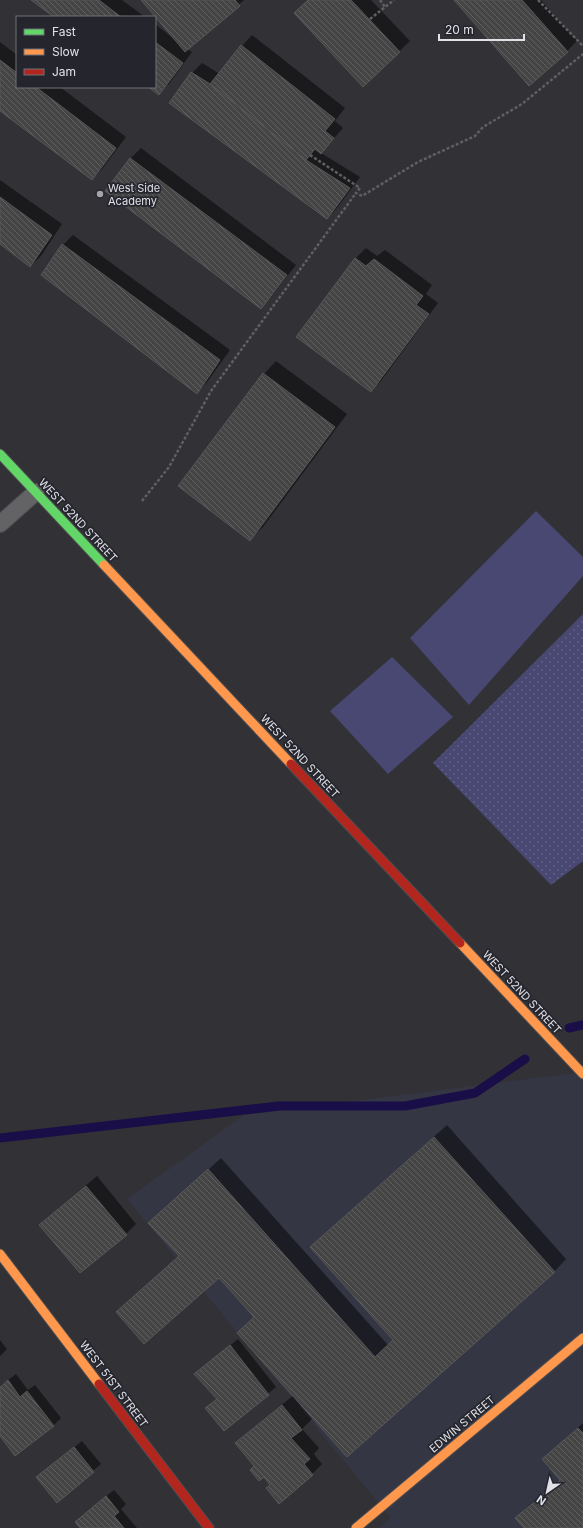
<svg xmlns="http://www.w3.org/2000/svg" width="583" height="1528" viewBox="0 0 583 1528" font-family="Inter,sans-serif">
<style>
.built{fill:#353644}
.grass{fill:url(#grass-dots)}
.park{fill:#484873}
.shadow{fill:#0007}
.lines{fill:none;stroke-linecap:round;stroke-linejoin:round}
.stream{stroke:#190e47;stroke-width:9}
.building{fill:url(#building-back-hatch);stroke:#575758}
.lane-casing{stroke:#4e4e52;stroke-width:18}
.fast-casing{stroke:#4e4e52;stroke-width:11}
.slow-casing{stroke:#4e4e52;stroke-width:11}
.jam-casing{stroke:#4e4e52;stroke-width:11}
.path{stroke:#606063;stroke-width:2.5;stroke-dasharray:3 2;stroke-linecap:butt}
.lane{stroke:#636366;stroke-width:16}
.fast{stroke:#63d668;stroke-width:9}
.slow{stroke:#ff974d;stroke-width:9}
.jam{stroke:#b3261e;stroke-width:9}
.poi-dot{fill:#a3a3a9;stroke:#25252e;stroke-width:1.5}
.labels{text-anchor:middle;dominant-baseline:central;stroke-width:3.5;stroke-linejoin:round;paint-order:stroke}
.poi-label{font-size:11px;fill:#e1e1e7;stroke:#25252e;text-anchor:start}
.street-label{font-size:11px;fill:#e1e1e7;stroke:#25252e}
</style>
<defs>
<pattern id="grass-dots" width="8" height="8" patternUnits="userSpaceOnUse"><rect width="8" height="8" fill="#484873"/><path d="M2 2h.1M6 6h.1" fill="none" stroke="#626287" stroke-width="1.8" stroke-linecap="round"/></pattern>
<pattern id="building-back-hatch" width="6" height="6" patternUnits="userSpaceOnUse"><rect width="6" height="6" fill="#454546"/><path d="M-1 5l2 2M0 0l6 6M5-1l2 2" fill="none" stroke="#606061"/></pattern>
</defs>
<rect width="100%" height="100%" fill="#313136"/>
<polygon class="built" points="583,1072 583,1528 379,1528 391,1518 127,1199 244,1115"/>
<polygon class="grass" points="583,614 583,861 551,885 433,763"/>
<g class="park">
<polygon points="536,511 583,557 583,576 469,705 410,638"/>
<polygon points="392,657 453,717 388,774 330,711"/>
</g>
<g class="shadow">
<polygon points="33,0 122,0 145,17 56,17"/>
<polygon points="143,0 244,0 187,49 192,52 169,84 158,94 149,87 155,87 155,24 174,39"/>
<polygon points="309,0 371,0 410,41 363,86"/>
<polygon points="455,0 541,0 577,41 567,51"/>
<polygon points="252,35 345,108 335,121 343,128 321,153 360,177 337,208 327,218 192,73 202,63 220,74 242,46"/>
<polygon points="0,42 17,55 17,87 60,87 126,137 102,169 92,179 0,110"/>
<polygon points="141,148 296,265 271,297 261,308 107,190 131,158"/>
<polygon points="0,180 62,224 41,256 30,266 0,243"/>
<polygon points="73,235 230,350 207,382 197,393 63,245"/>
<polygon points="366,248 377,256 385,250 432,285 426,294 438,303 381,381 370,391 297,337 356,258"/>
<polygon points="276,361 347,414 263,527 250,539 264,374"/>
<polygon points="447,1125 566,1259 554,1272 301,1404 300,1405 312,1419 302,1429 319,1448 314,1454 322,1464 312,1474 271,1485 237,1443 247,1433 294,1395 238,1333 255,1316 219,1276 180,1256 150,1223 221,1158 388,1345 394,1340 311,1247"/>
<polygon points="97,1176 136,1224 126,1234 41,1225 51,1215"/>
<polygon points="238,1339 276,1387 224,1430 207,1408 218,1398 196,1374"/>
<polygon points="0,1340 7,1349 0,1356"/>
<polygon points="16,1374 28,1390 35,1385 61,1418 54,1425 16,1454 0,1435 0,1386"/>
<polygon points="583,1423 583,1528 525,1528 516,1518 529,1505 560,1479 543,1459"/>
<polygon points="82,1441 101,1464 57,1501 38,1477"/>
<polygon points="114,1490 126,1504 121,1509 137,1528 81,1528 83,1515"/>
</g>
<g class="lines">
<g class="stream">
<polyline points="569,1028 583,1025"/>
<polyline points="0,1138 279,1106 405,1106 475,1093 525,1059"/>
</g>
</g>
<g class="building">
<polygon points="31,0 99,0 121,17 54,17"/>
<polygon points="141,0 235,0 240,6 185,52"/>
<polygon points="308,0 351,0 400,52 363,87 294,13"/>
<polygon points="454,0 522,0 568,52 529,86"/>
<polygon points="155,42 183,63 159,95 148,87 155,87"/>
<polygon points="241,45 335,119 325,131 334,138 321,154 315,149 306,160 210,84"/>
<polygon points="0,60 17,73 17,87 36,87 116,148 92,180 0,111"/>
<polygon points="191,72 210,84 306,160 350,188 327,219 169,103"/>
<polygon points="130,158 287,275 261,309 105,191"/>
<polygon points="0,197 52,235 30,267 0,244"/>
<polygon points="62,244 220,360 197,394 41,275"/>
<polygon points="355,258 366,266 374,259 423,296 416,305 429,314 371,392 296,337"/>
<polygon points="263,373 335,427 250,541 178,486"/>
<polygon points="434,1137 555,1272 347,1457 237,1333 254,1317 219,1278 144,1344 116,1312 179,1256 148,1223 208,1169 375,1357 393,1340 310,1247"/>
<polygon points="86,1186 127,1235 80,1273 39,1225"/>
<polygon points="230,1345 269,1395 224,1431 205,1408 217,1399 194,1374"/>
<polygon points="8,1380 20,1397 27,1391 54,1426 15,1456 0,1436 0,1387"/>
<polygon points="282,1405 302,1430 291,1438 310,1459 304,1464 313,1475 279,1504 266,1488 270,1485 264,1477 259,1481 250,1470 254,1466 235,1443"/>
<polygon points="578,1428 583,1433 583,1528 524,1528 515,1518 560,1480 542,1459"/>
<polygon points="74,1447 94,1472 57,1503 36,1477"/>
<polygon points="106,1496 119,1512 114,1516 124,1528 80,1528 75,1522"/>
</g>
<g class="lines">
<defs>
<polyline id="lane" points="0,524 36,492"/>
<polyline id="fast" points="0,454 104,565"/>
<g id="slow">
<polyline points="104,565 291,764"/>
<polyline points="460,943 583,1074"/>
<polyline points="0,1254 99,1384"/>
<polyline points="356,1528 583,1338"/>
</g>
<g id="jam">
<polyline points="291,764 460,943"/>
<polyline points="99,1384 209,1528"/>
</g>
</defs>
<use href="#lane" class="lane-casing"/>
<use href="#fast" class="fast-casing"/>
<use href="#slow" class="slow-casing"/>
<use href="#jam" class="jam-casing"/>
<g class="path">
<polyline points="380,0 385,7"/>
<polyline points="538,0 583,46"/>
<polyline points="370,19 394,0"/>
<polyline points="310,155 360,188 356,193 362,196 418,162 475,136 483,127 522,104 583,54"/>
<polyline points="142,501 169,467 211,391 356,193"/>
</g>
<use href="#lane" class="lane"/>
<use href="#fast" class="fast"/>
<use href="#slow" class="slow"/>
<use href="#jam" class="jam"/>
</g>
<circle class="poi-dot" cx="100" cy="194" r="4"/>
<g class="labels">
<g class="poi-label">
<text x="108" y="188">West Side<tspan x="108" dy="13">Academy</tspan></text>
</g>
<g class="street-label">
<text transform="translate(78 520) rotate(47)">WEST 52ND STREET</text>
<text transform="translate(300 756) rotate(47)">WEST 52ND STREET</text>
<text transform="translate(522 992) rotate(47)">WEST 52ND STREET</text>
<text transform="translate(114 1384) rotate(53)">WEST 51ST STREET</text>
<text transform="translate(462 1424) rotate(-40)">EDWIN STREET</text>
</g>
</g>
<rect x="16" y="16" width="140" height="72" fill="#25252e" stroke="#707078"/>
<rect x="24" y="29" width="20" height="6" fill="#63d668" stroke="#707078"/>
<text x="52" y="36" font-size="12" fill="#e1e1e7">Fast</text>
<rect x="24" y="49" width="20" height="6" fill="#ff974d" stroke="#707078"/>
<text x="52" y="56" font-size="12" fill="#e1e1e7">Slow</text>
<rect x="24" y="69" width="20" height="6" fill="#b3261e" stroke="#707078"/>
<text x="52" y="76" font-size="12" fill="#e1e1e7">Jam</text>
<g transform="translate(547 1492) rotate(214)" stroke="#25252e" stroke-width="3" paint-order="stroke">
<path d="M0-3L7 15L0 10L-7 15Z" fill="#e1e1e7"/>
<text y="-6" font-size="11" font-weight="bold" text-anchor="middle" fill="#e1e1e7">N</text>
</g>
<path d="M439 34v6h85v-6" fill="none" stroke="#e1e1e7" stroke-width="2"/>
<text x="445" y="34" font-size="12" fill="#e1e1e7" stroke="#25252e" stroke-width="3" paint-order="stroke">20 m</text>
</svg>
